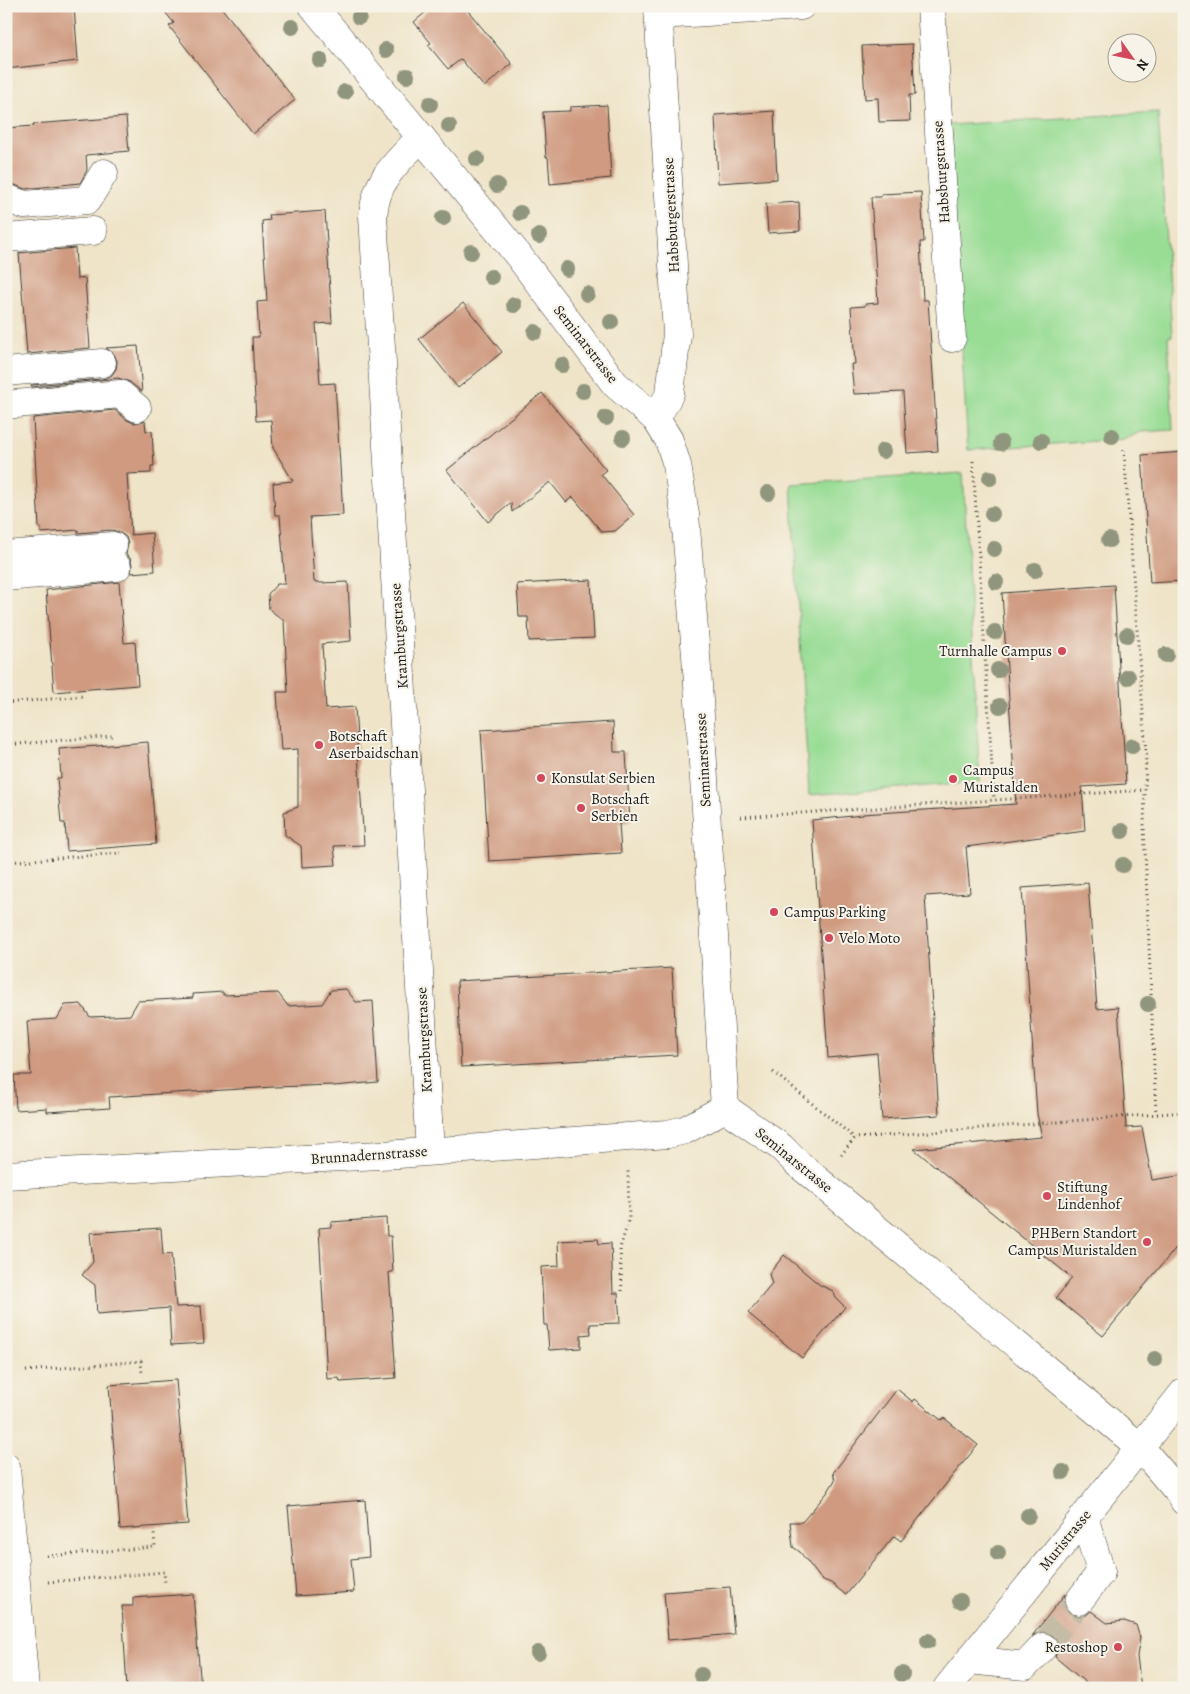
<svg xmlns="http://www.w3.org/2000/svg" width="1190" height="1694" viewBox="0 0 1190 1694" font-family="Alegreya,serif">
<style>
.green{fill:#99dd95;stroke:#5a7c58}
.building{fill:#cf9a80}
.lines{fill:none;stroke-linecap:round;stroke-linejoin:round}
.minor-tunnel{stroke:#c5bca6;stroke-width:28;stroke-dasharray:28 14;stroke-linecap:butt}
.minor-casing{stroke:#3c3a36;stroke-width:29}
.major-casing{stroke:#3c3a36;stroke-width:29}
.path{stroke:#3c3a36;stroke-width:3;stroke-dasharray:1 4;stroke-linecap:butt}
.minor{stroke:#fff;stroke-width:28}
.major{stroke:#fff;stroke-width:28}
.tree{fill:#90967d}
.poi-dot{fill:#d1495b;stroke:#f7f3e8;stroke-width:2}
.labels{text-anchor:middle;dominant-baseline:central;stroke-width:4;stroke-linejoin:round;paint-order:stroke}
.street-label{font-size:15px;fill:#1c1c1c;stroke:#f7f3e8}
.poi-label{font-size:15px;fill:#1c1c1c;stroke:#f7f3e8;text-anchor:start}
</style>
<rect width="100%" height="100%" fill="#f7f3e8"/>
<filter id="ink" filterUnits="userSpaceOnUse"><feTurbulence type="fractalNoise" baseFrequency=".02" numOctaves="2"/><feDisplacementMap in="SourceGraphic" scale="10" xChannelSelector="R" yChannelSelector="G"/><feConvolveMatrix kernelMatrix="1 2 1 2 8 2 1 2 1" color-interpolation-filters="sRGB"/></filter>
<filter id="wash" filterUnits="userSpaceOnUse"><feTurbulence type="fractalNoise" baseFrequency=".0096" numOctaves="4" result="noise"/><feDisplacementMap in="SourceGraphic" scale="20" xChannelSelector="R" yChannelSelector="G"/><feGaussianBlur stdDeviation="1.12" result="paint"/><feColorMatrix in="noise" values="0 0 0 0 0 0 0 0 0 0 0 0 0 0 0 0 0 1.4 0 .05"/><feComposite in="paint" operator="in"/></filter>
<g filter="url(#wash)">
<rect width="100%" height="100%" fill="#efe4c8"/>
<g class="green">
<polygon points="1158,112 1172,336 1168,337 1173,430 1140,432 1126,439 968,450 948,125"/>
<polygon points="963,473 980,782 809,795 791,484"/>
</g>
<g id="blocks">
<g class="building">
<polygon points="6,6 74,6 78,61 6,69"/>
<polygon points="160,6 220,6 295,100 253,134 169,26 174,23"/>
<polygon points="433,6 464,6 512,64 484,87 461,59 448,69 428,45 431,43 414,22"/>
<polygon points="912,44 915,95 909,95 910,121 879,122 878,98 865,99 862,46"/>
<polygon points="607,105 611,178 550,184 548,157 546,157 543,112 570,111 570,107"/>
<polygon points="774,111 777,179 718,183 715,115"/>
<polygon points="126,117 129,151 86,155 87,170 80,183 25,189 10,183 8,156 6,157 6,128 34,126 33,124"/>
<polygon points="921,192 924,242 920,242 923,300 928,300 938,451 907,453 903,392 854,394 851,364 855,364 851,307 865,306 865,304 878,303 871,197 881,197 881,194"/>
<polygon points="799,202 800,231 768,233 766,204"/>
<polygon points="325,211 332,323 316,324 320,384 335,383 343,515 310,517 314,582 319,582 320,583 348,582 351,641 322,644 326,709 355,707 364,845 334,846 336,865 302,867 301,846 285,835 284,812 298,807 298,749 281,750 277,692 288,692 284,621 269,609 268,594 277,584 285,584 280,515 275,515 273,483 293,481 273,448 271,420 256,421 252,337 259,337 257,302 267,301 262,221 270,220 269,215"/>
<polygon points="75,248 77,279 85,278 90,348 27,354 19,253"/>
<polygon points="463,303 502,352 458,388 419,339"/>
<polygon points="138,346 142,392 130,382 118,378 32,387 31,385 103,379 111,376 116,369 117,361 114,354 106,348"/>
<polygon points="542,393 606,470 601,474 634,515 615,531 602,532 573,497 566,502 550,482 512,512 511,503 488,522 447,470"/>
<polygon points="115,410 127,420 134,423 145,421 146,431 152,431 154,466 151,466 151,473 127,474 131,535 152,533 155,571 131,573 132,565 130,558 126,554 128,544 126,537 119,532 112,530 78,533 78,530 41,533 41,528 39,528 33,418"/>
<polygon points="1184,452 1184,581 1150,583 1142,455"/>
<polygon points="591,580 594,638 529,641 528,617 519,617 517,584"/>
<polygon points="119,582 124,643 135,642 138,685 54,692 46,590"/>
<polygon points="1114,585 1126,784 1082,787 1085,831 966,847 970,893 925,896 939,1115 882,1119 877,1053 828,1058 812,820 863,815 863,814 1016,804 1002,593"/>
<polygon points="613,722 614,752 626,752 630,822 619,823 621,853 489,861 481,730"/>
<polygon points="148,742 156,844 67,851 65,823 61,823 57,778 61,778 59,749"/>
<polygon points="1088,883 1097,1009 1118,1007 1126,1128 1142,1127 1152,1180 1184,1175 1184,1238 1103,1336 1056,1298 1072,1278 914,1149 1042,1137 1037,1114 1022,888"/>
<polygon points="672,968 677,1055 461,1067 457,981"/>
<polygon points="346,989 356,1002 373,1001 378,1082 334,1086 332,1085 274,1087 109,1097 110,1108 47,1112 47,1108 16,1110 14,1075 31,1075 27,1021 57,1019 65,1005 81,1004 90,1017 114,1016 130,1015 138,1001 193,998 193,994 223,992 223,995 278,993 288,1006 322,1004 331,990"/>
<polygon points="386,1218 387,1236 391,1236 393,1272 389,1272 396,1378 340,1382 339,1378 327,1379 319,1228 331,1227 331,1222"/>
<polygon points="161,1228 163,1255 171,1254 176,1307 201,1306 204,1343 171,1345 169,1308 97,1314 95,1285 82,1275 93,1262 90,1233"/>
<polygon points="598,1239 599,1244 611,1243 613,1293 618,1293 620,1323 590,1324 591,1334 581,1335 581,1348 549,1350 547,1325 544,1325 541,1267 559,1266 558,1241"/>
<polygon points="784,1255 820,1285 833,1291 836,1298 845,1307 802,1358 748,1313 772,1284 769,1274"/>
<polygon points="176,1380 188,1524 120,1529 109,1385"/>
<polygon points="897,1389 913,1402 915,1399 941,1420 944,1418 978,1445 953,1475 901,1541 894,1536 846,1595 831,1583 821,1579 800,1552 793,1547 790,1522 802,1522 827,1493 835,1480 833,1473"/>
<polygon points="365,1500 369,1557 351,1559 354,1592 296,1596 288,1506"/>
<polygon points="730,1587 734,1634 668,1640 664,1592"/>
<polygon points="193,1594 201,1688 127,1688 122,1606 133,1606 133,1598"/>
<polygon points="1065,1594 1064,1600 1064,1607 1070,1614 1078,1616 1085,1616 1091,1611 1107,1623 1124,1621 1136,1625 1140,1638 1137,1656 1141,1688 1092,1688 1055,1657 1058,1650 1058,1643 1053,1635 1046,1632 1039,1632 1032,1636"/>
</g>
</g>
</g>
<g filter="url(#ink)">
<use href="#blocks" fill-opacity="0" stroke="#3c3a36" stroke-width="1"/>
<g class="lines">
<polyline class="minor-tunnel" points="1043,1647 1079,1601"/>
<defs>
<g id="minor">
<polyline points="313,6 518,255 615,384 656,419 669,440 677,465 685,514 697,669 725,1108"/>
<polyline points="931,6 952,338"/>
<polyline points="659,15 801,6"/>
<path d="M421 137C397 163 376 178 373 216L430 1151"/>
<polyline points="6,198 24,205 87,200 104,173"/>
<polyline points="6,238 93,231"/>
<polyline points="6,372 102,363"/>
<polyline points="6,405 120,394 137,408"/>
<polyline points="656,419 670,393 677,334 658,6"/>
<polyline points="6,555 113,546"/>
<polyline points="6,577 117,567"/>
<polyline points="725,1108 781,1147 797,1163 1140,1447 1181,1495 1184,1501"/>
<polyline points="6,1175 399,1154 668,1134 685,1130 725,1108"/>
<polyline points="6,1467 25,1688"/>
<polyline points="1079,1601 1101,1572 1084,1517"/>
<polyline points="970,1660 1025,1666 1043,1647"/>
</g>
<polyline id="major" points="947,1688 1184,1392"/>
</defs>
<use href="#minor" class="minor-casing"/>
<use href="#major" class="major-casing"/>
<g class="path">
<polyline points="1124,450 1146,754 1144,826 1156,1114"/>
<polyline points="973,461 994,800"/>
<polyline points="6,703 83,696"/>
<polyline points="6,745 112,736"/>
<polyline points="741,817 1145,790"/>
<polyline points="6,862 121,853"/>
<polyline points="773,1072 855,1138"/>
<polyline points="841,1155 855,1138 1184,1112"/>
<polyline points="622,1291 620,1248 629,1219 628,1171"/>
<polyline points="26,1371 141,1361 142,1374"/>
<polyline points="47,1556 155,1547 154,1533"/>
<polyline points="48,1582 164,1572 165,1582"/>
</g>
<use href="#minor" class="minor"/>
<use href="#major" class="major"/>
</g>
<g class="tree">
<circle cx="359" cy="17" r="8"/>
<circle cx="292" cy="27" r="8"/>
<circle cx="386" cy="50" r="8"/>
<circle cx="320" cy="60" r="8"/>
<circle cx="407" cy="76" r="8"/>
<circle cx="345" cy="92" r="8"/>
<circle cx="430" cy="104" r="8"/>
<circle cx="449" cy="126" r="8"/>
<circle cx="477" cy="159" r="8"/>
<circle cx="497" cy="185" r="8"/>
<circle cx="520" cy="213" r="8"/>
<circle cx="443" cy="218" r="8"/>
<circle cx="539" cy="236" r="8"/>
<circle cx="471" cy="252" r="8"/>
<circle cx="567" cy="269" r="8"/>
<circle cx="491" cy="277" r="8"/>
<circle cx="587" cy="294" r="8"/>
<circle cx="514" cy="305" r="8"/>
<circle cx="611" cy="322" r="8"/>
<circle cx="535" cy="332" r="8"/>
<circle cx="562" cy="365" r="8"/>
<circle cx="583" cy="391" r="8"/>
<circle cx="606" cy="418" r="8"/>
<circle cx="1112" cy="436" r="8"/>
<circle cx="623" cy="438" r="8"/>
<circle cx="1041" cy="441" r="8"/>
<circle cx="1001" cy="443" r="8"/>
<circle cx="883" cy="451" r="8"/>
<circle cx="990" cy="478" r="8"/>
<circle cx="768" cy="493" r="8"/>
<circle cx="992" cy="514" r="8"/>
<circle cx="1109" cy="540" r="8"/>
<circle cx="994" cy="549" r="8"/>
<circle cx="1035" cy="570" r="8"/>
<circle cx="996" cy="582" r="8"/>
<circle cx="995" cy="632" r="8"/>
<circle cx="1127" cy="635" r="8"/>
<circle cx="1166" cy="655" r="8"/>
<circle cx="998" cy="670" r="8"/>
<circle cx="1128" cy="677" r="8"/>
<circle cx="1000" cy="706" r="8"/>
<circle cx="1132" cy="746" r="8"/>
<circle cx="1122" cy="831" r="8"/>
<circle cx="1123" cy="865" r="8"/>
<circle cx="1148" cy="1004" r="8"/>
<circle cx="1155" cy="1359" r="8"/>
<circle cx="1063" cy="1472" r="8"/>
<circle cx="1028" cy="1516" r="8"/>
<circle cx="998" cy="1553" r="8"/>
<circle cx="960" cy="1601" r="8"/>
<circle cx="928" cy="1641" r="8"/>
<circle cx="538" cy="1653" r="8"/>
<circle cx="902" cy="1674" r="8"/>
<circle cx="701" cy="1675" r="8"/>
</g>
</g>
<g class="poi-dot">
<circle cx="1062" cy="651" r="5"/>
<circle cx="319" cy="745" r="5"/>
<circle cx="541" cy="778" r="5"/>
<circle cx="953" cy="779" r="5"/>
<circle cx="581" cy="808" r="5"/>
<circle cx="774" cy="912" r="5"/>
<circle cx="829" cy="938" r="5"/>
<circle cx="1047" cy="1196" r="5"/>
<circle cx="1147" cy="1242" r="5"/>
<circle cx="1118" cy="1647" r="5"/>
</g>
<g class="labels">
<g class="street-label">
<text transform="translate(941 172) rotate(-94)">Habsburgstrasse</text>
<text transform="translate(671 215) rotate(-93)">Habsburgerstrasse</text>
<text transform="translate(586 344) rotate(52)">Seminarstrasse</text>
<text transform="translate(399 636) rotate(-94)">Kramburgstrasse</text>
<text transform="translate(703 760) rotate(-93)">Seminarstrasse</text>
<text transform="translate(424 1040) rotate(-93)">Kramburgstrasse</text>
<text transform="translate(369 1155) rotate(-4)">Brunnadernstrasse</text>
<text transform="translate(794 1160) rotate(39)">Seminarstrasse</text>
<text transform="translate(1065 1540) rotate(-51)">Muristrasse</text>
</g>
<g class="poi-label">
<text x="1052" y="651" text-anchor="end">Turnhalle Campus</text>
<text x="329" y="736">Botschaft<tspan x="329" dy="17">Aserbaidschan</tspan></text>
<text x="963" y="770">Campus<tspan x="963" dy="17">Muristalden</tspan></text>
<text x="551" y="778">Konsulat Serbien</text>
<text x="591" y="799">Botschaft<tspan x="591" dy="17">Serbien</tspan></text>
<text x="784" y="912">Campus Parking</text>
<text x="839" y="938">Velo Moto</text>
<text x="1057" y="1187">Stiftung<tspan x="1057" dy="17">Lindenhof</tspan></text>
<text x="1137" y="1233" text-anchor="end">PHBern Standort<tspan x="1137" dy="17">Campus Muristalden</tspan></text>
<text x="1108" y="1647" text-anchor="end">Restoshop</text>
</g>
</g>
<rect width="1190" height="1694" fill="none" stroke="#f7f3e8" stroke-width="25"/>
<g transform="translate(1132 58) rotate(123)"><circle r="24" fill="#f7f3e8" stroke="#9f9d96"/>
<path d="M0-4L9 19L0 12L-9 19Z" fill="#d1495b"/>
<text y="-8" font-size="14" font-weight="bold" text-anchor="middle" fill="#1c1c1c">N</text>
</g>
</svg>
